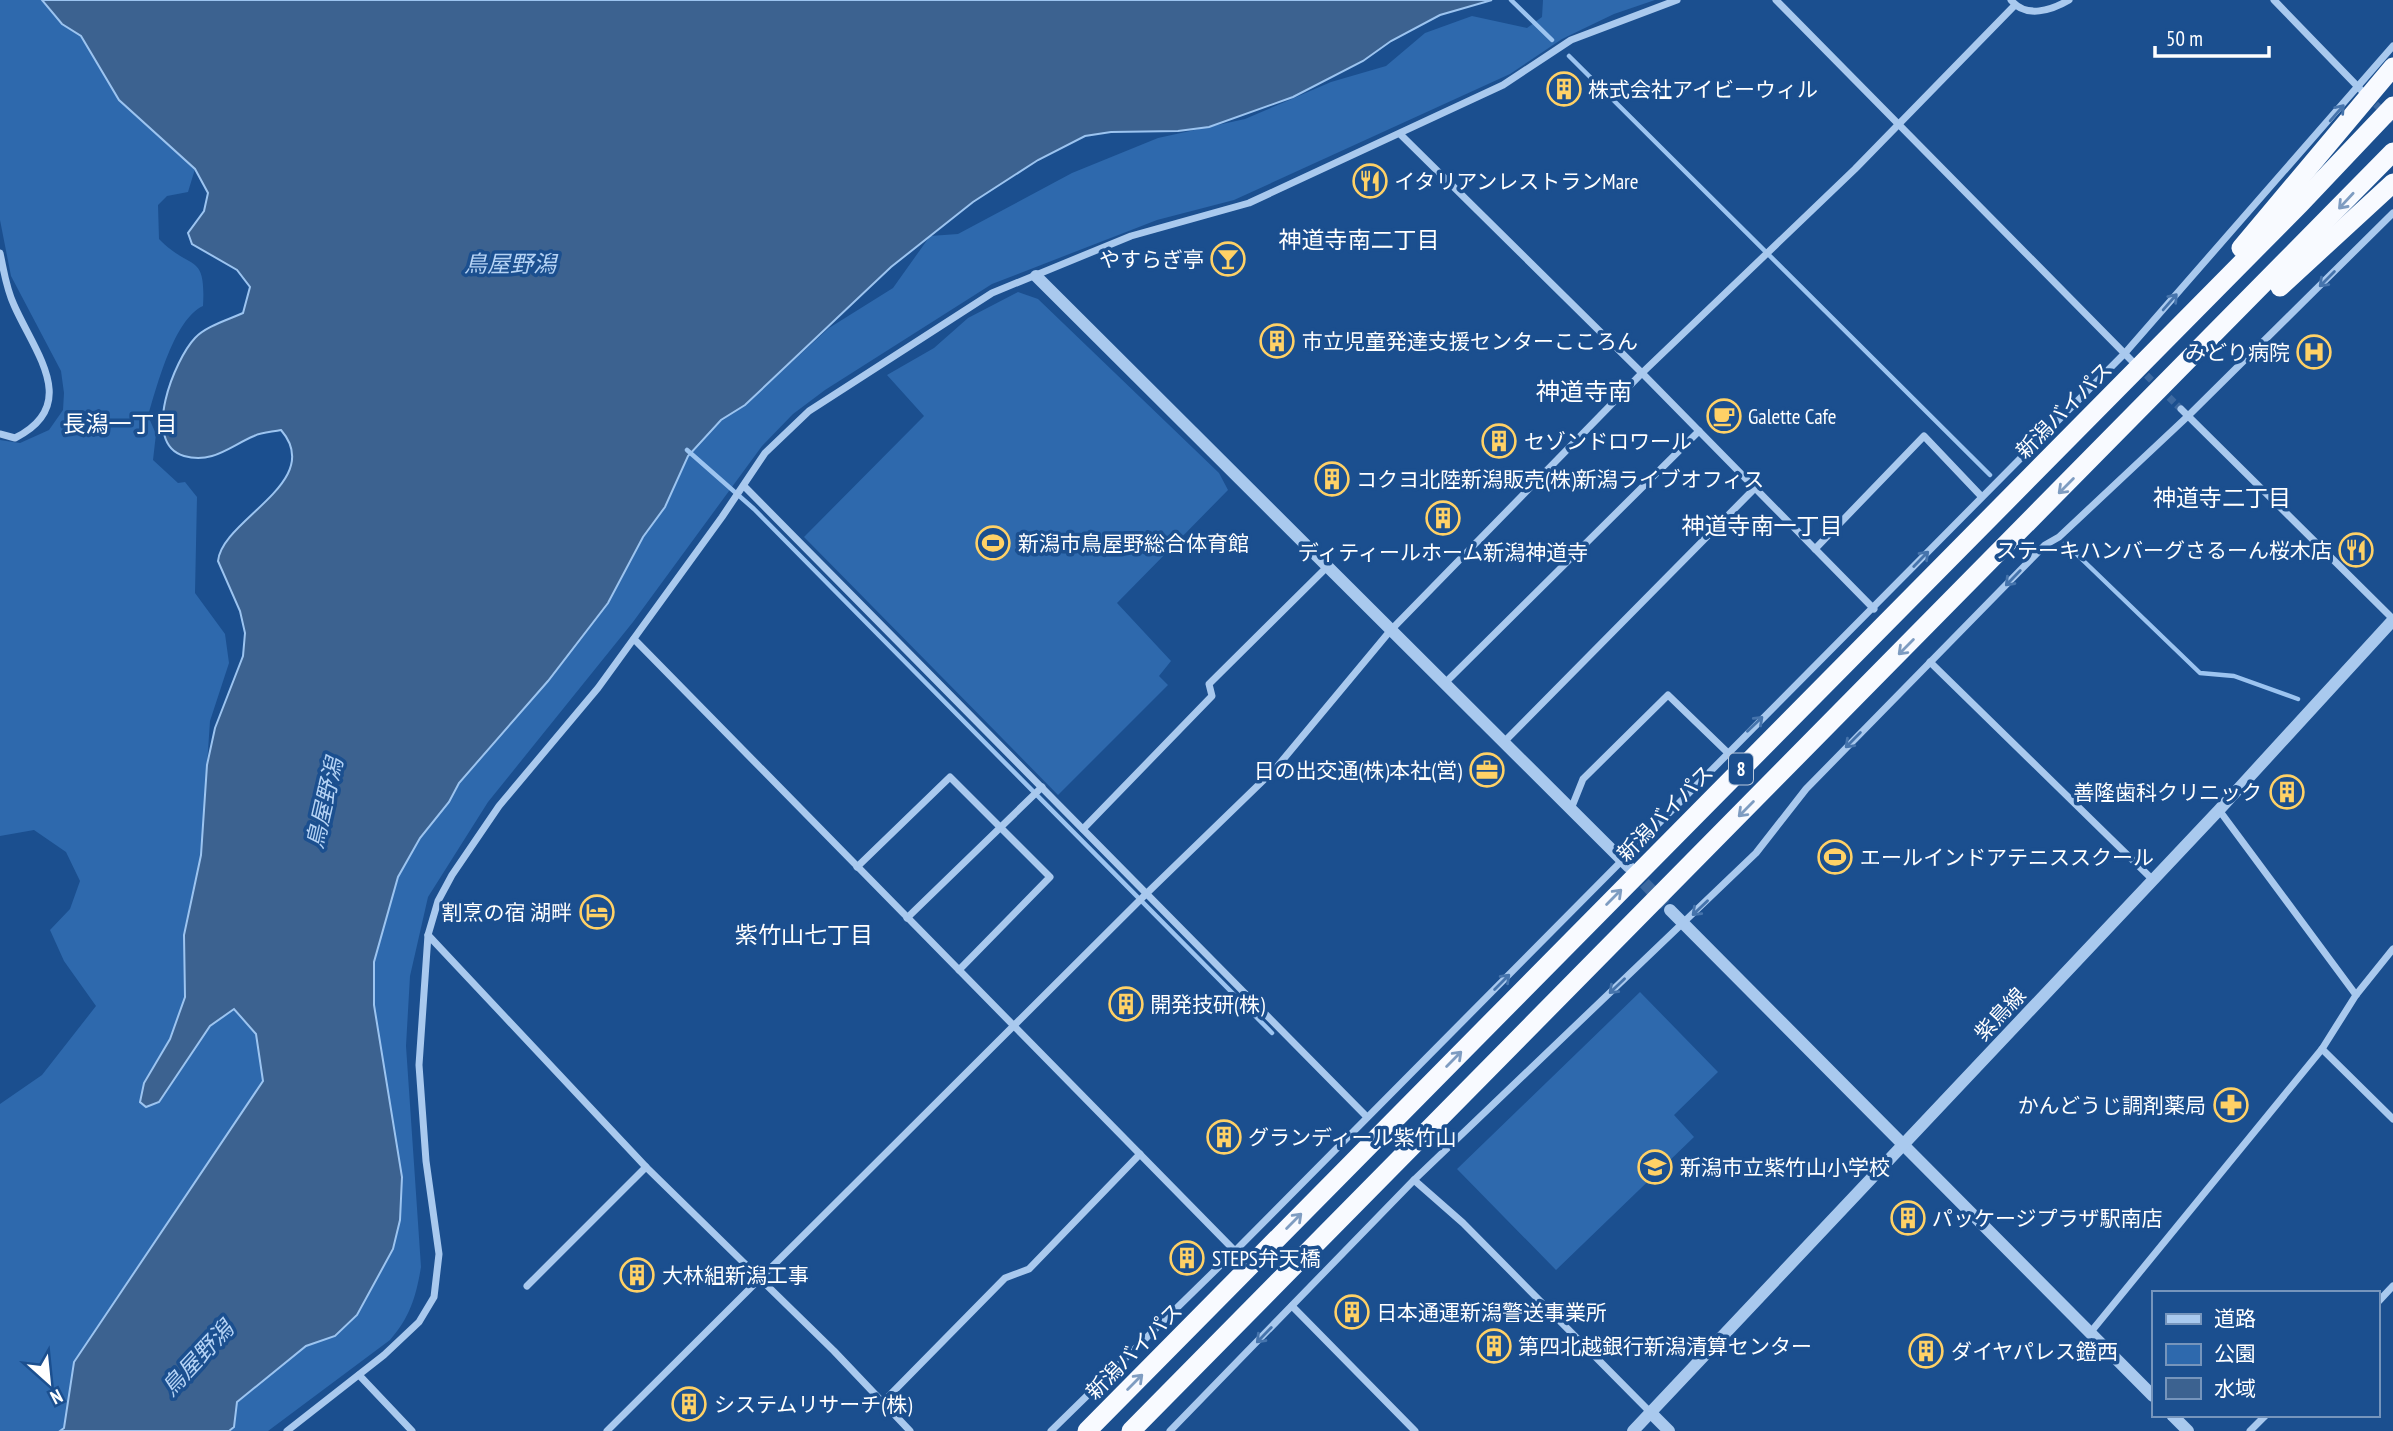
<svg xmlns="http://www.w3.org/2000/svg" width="2393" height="1431" viewBox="0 0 2393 1431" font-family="'PT Sans Narrow','Noto Sans JP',sans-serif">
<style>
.green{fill:#2e69ad}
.water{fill:#3c6290;stroke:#9cc4f0;stroke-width:2}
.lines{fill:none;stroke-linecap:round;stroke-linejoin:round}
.stream{stroke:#9cc4f0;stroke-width:4.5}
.minor-tunnel{stroke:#3d69a0;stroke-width:7;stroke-dasharray:7 3.5;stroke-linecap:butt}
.tertiary-tunnel{stroke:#3d69a0;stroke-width:12;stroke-dasharray:12 6;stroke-linecap:butt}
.minor{stroke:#a9c9ee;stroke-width:7}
.tertiary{stroke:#a9c9ee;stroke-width:12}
.trunk{stroke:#f8faff;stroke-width:19}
.oneway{stroke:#4674ac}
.oneway2{stroke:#7e9cc1}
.labels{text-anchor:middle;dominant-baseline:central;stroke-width:7;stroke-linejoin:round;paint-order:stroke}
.shield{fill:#1b4f8f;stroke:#bbcadd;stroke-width:2}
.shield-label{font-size:19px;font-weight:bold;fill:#fff}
.poi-label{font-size:21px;fill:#fff;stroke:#1b4f8f;text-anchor:start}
.street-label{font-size:21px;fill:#fff;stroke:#1b4f8f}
.neighbourhood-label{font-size:23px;fill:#fff;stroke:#1b4f8f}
.water-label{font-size:23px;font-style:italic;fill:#b5d3f5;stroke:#1b4f8f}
.quarter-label{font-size:24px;fill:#fff;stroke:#1b4f8f}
</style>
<rect width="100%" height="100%" fill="#1b4f8f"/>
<g class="green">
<path d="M0 0H42L62 24 81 36 119 100 195 169 188 192 167 196 158 205 159 239C191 272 206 251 203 306 174 319 157 386 148 416L156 434 153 460 178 483 185 482 197 497 195 593 225 634 229 663 210 721 201 855 184 935 185 997 170 1039 144 1083 159 1102 210 1026 234 1009 257 1034 263 1081 74 1362 64 1428 60 1431H0V1104L42 1075 96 1006 64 961 50 930 70 909 80 881 66 852 34 830 0 836V440L20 443 49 430 63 410 64 393 61 371 11 276 0 220Z"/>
<path d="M1543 0H1655L1614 14 1562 39 1510 74 1234 200 1157 220 992 284 825 390 793 414 762 446 633 622 488 802 428 897 410 976 406 1046 421 1267C416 1297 410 1317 390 1340L268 1431H230L234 1427 237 1402 306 1346 335 1336 393 1249 374 1005V962L398 877 420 838 449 802 459 783 548 681 608 603 643 537 665 507 688 456 721 420 745 405 829 328 893 288 930 236 958 234 1072 173 1158 138 1245 119 1331 82 1386 66 1425 33 1472 16 1527 28 1542 17Z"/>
<polygon points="1018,292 1038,299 1219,473 1228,490 1117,603 1171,661 1159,676 1168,685 1058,795 804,537 924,416 887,375 934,348 968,318"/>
<polygon points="1640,992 1718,1072 1674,1115 1694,1137 1556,1270 1457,1169"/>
</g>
<path class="water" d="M42 0H1492L1440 15 1391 41 1363 61 1293 97 1209 127 1178 131 1111 132 1085 136 1038 160 973 202 891 267 745 405 721 420 688 456 665 507 643 537 608 603 548 681 459 783 449 802 420 838 398 877 374 962V1005L402 1177 400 1220 393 1249 357 1315 335 1336 306 1346 237 1402 234 1427 229 1431H60L64 1428 74 1362 263 1081 256 1034 234 1009 210 1026 159 1102 146 1107 140 1102 144 1083 170 1039 185 997 184 935 201 855 207 765 215 728 243 656 245 633 240 611 218 561C222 519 326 482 281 430 272 432 262 432 254 436 230 446 213 464 184 456 140 443 175 359 195 338 206 326 228 320 243 313L250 287 237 270 192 244 188 233 204 211 208 193 195 169 119 100 81 36 62 24Z"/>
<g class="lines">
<g class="stream">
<polyline points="1511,0 1552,40"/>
<polyline points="1569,56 1990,475"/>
<polyline points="687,450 754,509 1272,1033"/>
<polyline points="2065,543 2200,673 2234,676 2298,699"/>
</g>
<g class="minor-tunnel">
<polyline points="2368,97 2393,121"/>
<polyline points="2139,368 2181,409"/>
</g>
<polyline class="tertiary-tunnel" points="1632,870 1670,910"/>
<g class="minor">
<polyline points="1776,0 2131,360"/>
<path d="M2011 0C2026 19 2052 10 2069 0"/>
<polyline points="2274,0 2361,90"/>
<polyline points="1400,134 1642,373 1874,609"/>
<path d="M0 253C4 271 6 288 14 305 35 353 81 405 15 438L0 434"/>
<polyline points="2181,409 2393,619"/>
<polyline points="744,486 1367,1117"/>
<polyline points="1815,549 1924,436 1981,496"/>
<polyline points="634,639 1235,1251"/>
<polyline points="1930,662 2153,880"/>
<polyline points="1444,684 1699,431"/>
<polyline points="1503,743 1755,488"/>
<polyline points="1571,809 1583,779 1668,695 1727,752"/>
<polyline points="2219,810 2356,995"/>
<polyline points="1083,829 1212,696 1209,684 1327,567"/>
<polyline points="857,867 950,777 1050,877 959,970"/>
<polyline points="907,918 1042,787"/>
<polyline points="428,935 646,1167 834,1351 910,1431"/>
<polyline points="2322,1049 2393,1119"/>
<polyline points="1414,1180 1463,1223 1651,1413"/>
<polyline points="527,1286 646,1167"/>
<polyline points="2377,1303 2393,1286"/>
<polyline points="1292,1306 1415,1431"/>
<polyline points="2090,1333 2322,1049 2356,995 2393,949"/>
<polyline points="359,1375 412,1431"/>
<polyline points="883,1402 1005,1278 1029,1269 1140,1154"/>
<polyline points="287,1431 384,1355 419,1322 434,1297 439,1254 426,1161 419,1065 428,935 438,901 452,875 499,806 598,688 722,517 765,453 809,411 992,293 1131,236 1249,203 1503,85 1571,40 1677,0"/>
<polyline points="607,1431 1146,894 1276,768 1390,631 1642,373 1855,169 2015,5"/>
<polyline points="1051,1431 1235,1251 2125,353 2393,46"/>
<polyline points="1170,1431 1414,1180 1756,853 1806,789 2045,545 2059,537 2188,416 2393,213"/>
<polyline points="2250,1431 2266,1415"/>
</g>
<g class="tertiary">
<polyline points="1036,276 1629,867"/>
<polyline points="1670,910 2153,1396"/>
<polyline points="1651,1413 1669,1431"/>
<polyline points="2172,1415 2188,1431"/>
<polyline points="1633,1431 2219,810 2393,620"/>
</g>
<g class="trunk">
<polyline points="2241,248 2393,67"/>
<polyline points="2280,287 2393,183"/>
<polyline points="1087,1431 2300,204 2393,106"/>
<polyline points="1131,1431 2393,152"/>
</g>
</g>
<defs><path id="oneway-shaft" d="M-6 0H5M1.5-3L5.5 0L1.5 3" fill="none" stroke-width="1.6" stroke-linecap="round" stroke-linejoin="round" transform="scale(1.75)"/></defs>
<g class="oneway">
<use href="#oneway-shaft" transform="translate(2337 113) rotate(-49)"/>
<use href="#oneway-shaft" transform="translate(2327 279) rotate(135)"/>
<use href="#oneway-shaft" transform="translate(2170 302) rotate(-49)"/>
<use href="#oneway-shaft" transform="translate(1921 559) rotate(-46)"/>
<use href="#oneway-shaft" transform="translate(2013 578) rotate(134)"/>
<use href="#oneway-shaft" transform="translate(1755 724) rotate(-44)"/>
<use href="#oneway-shaft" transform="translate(1853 740) rotate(135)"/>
<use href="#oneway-shaft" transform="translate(1700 908) rotate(136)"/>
<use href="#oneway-shaft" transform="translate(1502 982) rotate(-45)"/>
<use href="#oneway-shaft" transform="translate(1617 986) rotate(136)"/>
<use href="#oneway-shaft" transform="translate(1264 1335) rotate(134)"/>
</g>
<g class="oneway2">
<use href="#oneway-shaft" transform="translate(2346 201) rotate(133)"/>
<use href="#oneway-shaft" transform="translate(2066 486) rotate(135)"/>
<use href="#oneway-shaft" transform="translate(1906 647) rotate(135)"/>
<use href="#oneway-shaft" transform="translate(1746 809) rotate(135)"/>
<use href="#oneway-shaft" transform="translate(1614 897) rotate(-45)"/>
<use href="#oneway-shaft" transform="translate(1454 1059) rotate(-45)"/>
<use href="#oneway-shaft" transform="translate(1294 1221) rotate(-45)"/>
<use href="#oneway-shaft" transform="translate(1135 1382) rotate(-45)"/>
</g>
<defs>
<symbol id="building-ring" viewBox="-11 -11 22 22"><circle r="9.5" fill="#1b4f8f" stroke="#ffd166" stroke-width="1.5"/><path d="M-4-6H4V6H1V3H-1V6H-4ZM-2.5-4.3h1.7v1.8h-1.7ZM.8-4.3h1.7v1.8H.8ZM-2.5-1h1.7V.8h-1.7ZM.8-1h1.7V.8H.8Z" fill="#ffd166"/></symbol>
<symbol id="restaurant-ring" viewBox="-11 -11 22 22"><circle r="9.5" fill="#1b4f8f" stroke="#ffd166" stroke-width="1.5"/><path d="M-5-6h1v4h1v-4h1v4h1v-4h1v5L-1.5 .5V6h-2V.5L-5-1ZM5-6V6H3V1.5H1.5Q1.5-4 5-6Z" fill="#ffd166"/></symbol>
<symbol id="bar-ring" viewBox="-11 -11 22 22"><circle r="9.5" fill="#1b4f8f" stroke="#ffd166" stroke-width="1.5"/><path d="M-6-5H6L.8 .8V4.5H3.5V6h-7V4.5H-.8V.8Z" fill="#ffd166"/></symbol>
<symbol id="hospital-ring" viewBox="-11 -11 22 22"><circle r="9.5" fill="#1b4f8f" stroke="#ffd166" stroke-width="1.5"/><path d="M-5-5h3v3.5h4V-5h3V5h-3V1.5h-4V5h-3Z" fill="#ffd166"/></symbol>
<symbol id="cafe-ring" viewBox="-11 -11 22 22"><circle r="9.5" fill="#1b4f8f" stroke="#ffd166" stroke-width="1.5"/><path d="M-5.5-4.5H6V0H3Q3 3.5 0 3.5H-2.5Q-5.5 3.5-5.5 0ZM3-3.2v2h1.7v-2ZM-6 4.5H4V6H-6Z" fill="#ffd166"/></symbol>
<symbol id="stadium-ring" viewBox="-11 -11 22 22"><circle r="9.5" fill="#1b4f8f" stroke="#ffd166" stroke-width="1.5"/><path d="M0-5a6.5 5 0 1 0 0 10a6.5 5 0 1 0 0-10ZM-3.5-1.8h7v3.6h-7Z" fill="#ffd166"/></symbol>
<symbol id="office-ring" viewBox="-11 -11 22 22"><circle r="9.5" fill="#1b4f8f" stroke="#ffd166" stroke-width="1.5"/><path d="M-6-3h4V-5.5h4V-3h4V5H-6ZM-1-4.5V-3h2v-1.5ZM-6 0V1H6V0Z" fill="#ffd166"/></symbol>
<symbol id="hotel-ring" viewBox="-11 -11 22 22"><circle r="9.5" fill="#1b4f8f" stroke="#ffd166" stroke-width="1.5"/><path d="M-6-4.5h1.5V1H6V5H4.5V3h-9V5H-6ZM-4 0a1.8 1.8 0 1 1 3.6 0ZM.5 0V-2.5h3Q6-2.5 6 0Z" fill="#ffd166"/></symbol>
<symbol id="pharmacy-ring" viewBox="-11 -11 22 22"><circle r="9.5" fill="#1b4f8f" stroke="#ffd166" stroke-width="1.5"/><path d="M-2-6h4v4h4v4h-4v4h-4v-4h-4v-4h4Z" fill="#ffd166"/></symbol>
<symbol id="school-ring" viewBox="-11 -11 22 22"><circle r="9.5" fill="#1b4f8f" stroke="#ffd166" stroke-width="1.5"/><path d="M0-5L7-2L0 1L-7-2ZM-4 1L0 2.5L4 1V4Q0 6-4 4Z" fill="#ffd166"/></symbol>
</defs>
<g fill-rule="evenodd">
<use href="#building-ring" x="1545" y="70" width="38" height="38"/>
<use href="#restaurant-ring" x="1351" y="162" width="38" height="38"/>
<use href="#bar-ring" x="1209" y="240" width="38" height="38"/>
<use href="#building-ring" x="1258" y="322" width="38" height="38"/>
<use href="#hospital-ring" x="2295" y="333" width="38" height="38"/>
<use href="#cafe-ring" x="1705" y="397" width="38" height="38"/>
<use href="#building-ring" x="1480" y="422" width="38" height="38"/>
<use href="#building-ring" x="1313" y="460" width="38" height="38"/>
<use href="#building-ring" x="1424" y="499" width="38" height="38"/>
<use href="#stadium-ring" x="974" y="524" width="38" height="38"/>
<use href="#restaurant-ring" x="2337" y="531" width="38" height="38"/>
<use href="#office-ring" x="1468" y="751" width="38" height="38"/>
<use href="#building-ring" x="2268" y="773" width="38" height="38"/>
<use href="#stadium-ring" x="1816" y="838" width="38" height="38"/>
<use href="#hotel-ring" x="578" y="893" width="38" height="38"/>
<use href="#building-ring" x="1107" y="985" width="38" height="38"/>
<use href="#pharmacy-ring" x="2212" y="1086" width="38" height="38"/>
<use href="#building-ring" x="1205" y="1118" width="38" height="38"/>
<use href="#school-ring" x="1636" y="1148" width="38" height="38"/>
<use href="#building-ring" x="1889" y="1199" width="38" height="38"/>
<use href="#building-ring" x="1168" y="1239" width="38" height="38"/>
<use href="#building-ring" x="618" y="1256" width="38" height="38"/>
<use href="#building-ring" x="1333" y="1293" width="38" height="38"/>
<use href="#building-ring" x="1475" y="1327" width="38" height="38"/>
<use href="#building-ring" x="1907" y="1332" width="38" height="38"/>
<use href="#building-ring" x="670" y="1385" width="38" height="38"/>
</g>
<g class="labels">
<rect class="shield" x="1729" y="753.5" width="24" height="31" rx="5"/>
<g class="shield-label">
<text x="1741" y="769">8</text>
</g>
<g class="poi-label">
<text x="1588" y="89">株式会社アイビーウィル</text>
<text x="1394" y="181">イタリアンレストランMare</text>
<text x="1204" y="259" text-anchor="end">やすらぎ亭</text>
<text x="1302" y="341">市立児童発達支援センターこころん</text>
<text x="2290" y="352" text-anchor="end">みどり病院</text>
<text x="1748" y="416">Galette Cafe</text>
<text x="1524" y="441">セゾンドロワール</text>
<text x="1356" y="479">コクヨ北陸新潟販売(株)新潟ライブオフィス</text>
<text x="1018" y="543">新潟市鳥屋野総合体育館</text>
<text x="2332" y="550" text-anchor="end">ステーキハンバーグさるーん桜木店</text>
<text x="1443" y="552" text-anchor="middle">ディティールホーム新潟神道寺</text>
<text x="1462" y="770" text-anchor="end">日の出交通(株)本社(営)</text>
<text x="2262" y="792" text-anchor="end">善隆歯科クリニック</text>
<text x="1860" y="857">エールインドアテニススクール</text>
<text x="572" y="912" text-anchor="end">割烹の宿 湖畔</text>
<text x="1150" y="1004">開発技研(株)</text>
<text x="2206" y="1105" text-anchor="end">かんどうじ調剤薬局</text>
<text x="1248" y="1137">グランディール紫竹山</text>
<text x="1680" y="1167">新潟市立紫竹山小学校</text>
<text x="1932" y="1218">パッケージプラザ駅南店</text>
<text x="1212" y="1258">STEPS弁天橋</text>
<text x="662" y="1275">大林組新潟工事</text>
<text x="1376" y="1312">日本通運新潟警送事業所</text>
<text x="1518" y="1346">第四北越銀行新潟清算センター</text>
<text x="1951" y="1351">ダイヤパレス鐙西</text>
<text x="714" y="1404">システムリサーチ(株)</text>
</g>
<g class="street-label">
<text transform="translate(2064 410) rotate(-45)">新潟バイパス</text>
<text transform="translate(1665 813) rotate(-45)">新潟バイパス</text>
<text transform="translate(2000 1014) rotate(-47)">紫鳥線</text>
<text transform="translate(1134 1351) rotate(-45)">新潟バイパス</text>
</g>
<g class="neighbourhood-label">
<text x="1359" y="239">神道寺南二丁目</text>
<text x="120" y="423">長潟一丁目</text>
<text x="2222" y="497">神道寺二丁目</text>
<text x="1762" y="525">神道寺南一丁目</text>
<text x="804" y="934">紫竹山七丁目</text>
</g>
<g class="water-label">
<text x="510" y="263">鳥屋野潟</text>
<text transform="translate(324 803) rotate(-77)">鳥屋野潟</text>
<text transform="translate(197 1358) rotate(-47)">鳥屋野潟</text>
</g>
<g class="quarter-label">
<text x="1584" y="391">神道寺南</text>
</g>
</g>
<rect x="2152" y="1291" width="228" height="126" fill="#1b4f8f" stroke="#7695bc" stroke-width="2"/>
<rect x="2166" y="1314" width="35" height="10" fill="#a9c9ee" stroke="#7695bc" stroke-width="2"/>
<text x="2214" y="1326" font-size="21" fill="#ffffff">道路</text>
<rect x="2166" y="1344" width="35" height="21" fill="#2e69ad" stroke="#7695bc" stroke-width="2"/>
<text x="2214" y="1361" font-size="21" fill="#ffffff">公園</text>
<rect x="2166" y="1378" width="35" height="21" fill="#3c6290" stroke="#7695bc" stroke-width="2"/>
<text x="2214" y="1396" font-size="21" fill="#ffffff">水域</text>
<g transform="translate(49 1382) rotate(153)" stroke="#1b4f8f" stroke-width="5" paint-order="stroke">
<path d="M0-5L12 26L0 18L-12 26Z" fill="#ffffff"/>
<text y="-10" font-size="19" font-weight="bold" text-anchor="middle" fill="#ffffff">N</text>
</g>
<path d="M2155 46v10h114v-10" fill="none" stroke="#ffffff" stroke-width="3.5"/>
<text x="2166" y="46" font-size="21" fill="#ffffff" stroke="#1b4f8f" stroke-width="5" paint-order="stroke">50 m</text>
</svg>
